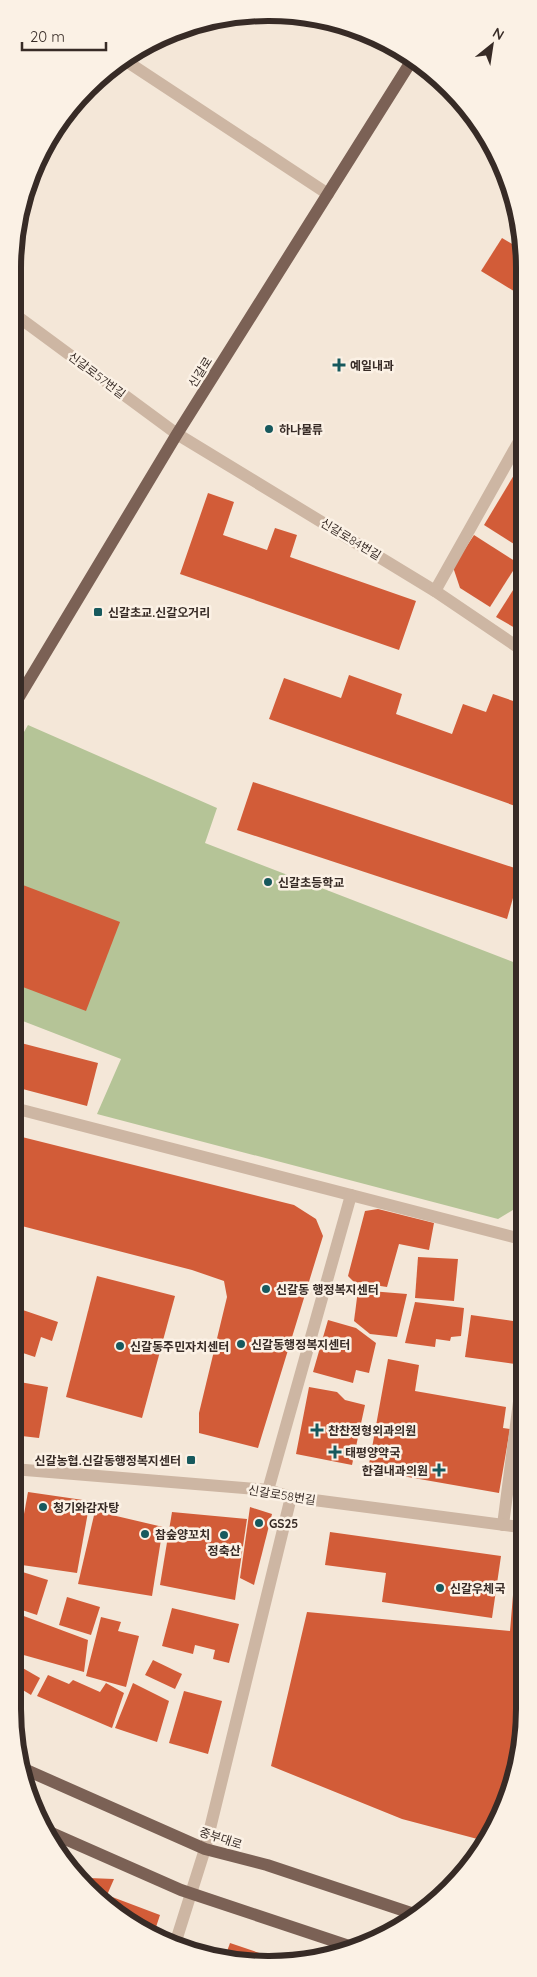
<svg xmlns="http://www.w3.org/2000/svg" width="537" height="1977" viewBox="0 0 537 1977" font-family="Quicksand,'Noto Sans KR',sans-serif">
<style>
.green{fill:#b5c497}
.building{fill:#d25c38}
.lines{fill:none;stroke-linecap:round;stroke-linejoin:round}
.service{stroke:#cdb6a3;stroke-width:12}
.minor{stroke:#cdb6a3;stroke-width:12}
.tertiary{stroke:#cdb6a3;stroke-width:12}
.primary{stroke:#7b6155;stroke-width:12}
.poi-dot{fill:#17595d;stroke:#fbf1e5;stroke-width:2}
.labels{text-anchor:middle;dominant-baseline:central;stroke-width:5;stroke-linejoin:round;paint-order:stroke}
.poi-label{font-size:12px;font-weight:bold;fill:#372b26;stroke:#fbf1e5;text-anchor:start}
.street-label{font-size:12px;fill:#372b26;stroke:#fbf1e5}
.rim{fill:none;stroke:#372b26;stroke-width:6}
</style>
<rect width="100%" height="100%" fill="#f4e7d8"/>
<polygon class="green" points="28,725 217,808 205,843 521,965 521,1205 498,1219 97,1114 121,1059 15,1018 16,746"/>
<g class="building">
<polygon points="502,238 522,250 522,296 481,271"/>
<polygon points="514,475 522,480 522,549 484,525"/>
<polygon points="208,493 234,502 223,535 267,550 275,528 297,535 290,557 416,601 399,650 180,574"/>
<polygon points="474,535 518,563 490,607 460,588 453,567"/>
<polygon points="522,576 522,632 496,617"/>
<polygon points="349,675 402,694 396,714 452,734 463,704 486,712 493,694 522,704 521,808 269,719 284,678 341,698"/>
<polygon points="253,782 521,870 507,919 237,830"/>
<polygon points="15,882 120,922 86,1011 15,984"/>
<polygon points="21,1043 98,1063 87,1106 15,1087 15,1068"/>
<polygon points="14,1135 294,1205 316,1219 323,1236 258,1448 199,1433 199,1413 227,1297 224,1281 192,1270 14,1224"/>
<polygon points="378,1209 434,1223 429,1250 399,1244 387,1287 354,1282 348,1276 365,1211"/>
<polygon points="418,1257 458,1259 454,1301 415,1298"/>
<polygon points="97,1276 175,1296 142,1418 66,1397"/>
<polygon points="358,1290 407,1294 397,1337 370,1334 354,1321"/>
<polygon points="415,1302 464,1308 461,1336 451,1337 450,1341 436,1339 435,1347 405,1343"/>
<polygon points="14,1307 58,1322 52,1341 41,1337 35,1357 14,1350"/>
<polygon points="471,1315 520,1322 515,1364 465,1357"/>
<polygon points="328,1320 356,1328 376,1343 369,1373 356,1370 353,1383 313,1372"/>
<polygon points="388,1359 419,1365 415,1391 506,1407 503,1428 510,1429 499,1493 368,1470"/>
<polygon points="14,1381 48,1387 39,1438 13,1435"/>
<polygon points="309,1387 337,1392 345,1400 365,1405 352,1465 296,1454"/>
<polygon points="13,1486 18,1486 14,1529 13,1529"/>
<polygon points="28,1492 90,1501 77,1573 15,1564"/>
<polygon points="250,1507 272,1514 254,1585 240,1578"/>
<polygon points="95,1511 163,1527 152,1596 78,1584"/>
<polygon points="172,1512 247,1519 235,1600 160,1585"/>
<polygon points="330,1532 501,1556 492,1618 382,1602 386,1573 325,1565"/>
<polygon points="13,1569 48,1580 37,1615 13,1607"/>
<polygon points="513,1595 520,1595 520,1758 485,1841 402,1819 271,1766 307,1612 510,1631"/>
<polygon points="67,1597 100,1607 91,1635 59,1625"/>
<polygon points="172,1608 239,1624 229,1663 213,1659 215,1650 195,1645 193,1654 162,1646"/>
<polygon points="13,1612 88,1640 84,1672 13,1652"/>
<polygon points="101,1617 121,1622 118,1631 139,1636 126,1687 86,1676"/>
<polygon points="153,1660 182,1674 175,1689 145,1675"/>
<polygon points="14,1663 40,1678 31,1695 13,1684"/>
<polygon points="48,1675 69,1684 73,1680 100,1692 106,1683 124,1693 112,1728 37,1696"/>
<polygon points="133,1683 169,1701 157,1742 115,1728"/>
<polygon points="184,1691 222,1701 208,1754 169,1743"/>
<polygon points="89,1878 114,1879 107,1895 160,1915 153,1936 86,1885"/>
<polygon points="230,1943 283,1961 251,1964 225,1957"/>
</g>
<g class="lines">
<polyline class="service" points="123,59 328,194"/>
<g class="minor">
<polyline points="17,316 177,434 435,591 522,650"/>
<polyline points="435,591 522,436"/>
<polyline points="14,1108 521,1239"/>
<polyline points="520,1284 520,1278"/>
<polyline points="268,1490 351,1195"/>
<polyline points="503,1525 520,1394"/>
<polyline points="175,1944 205,1849 291,1497"/>
</g>
<polyline class="tertiary" points="13,1469 268,1490 291,1497 520,1527"/>
<g class="primary">
<polyline points="16,702 177,434 412,60"/>
<polyline points="24,1769 205,1849 267,1865 417,1915"/>
<polyline points="47,1831 181,1890 352,1947"/>
</g>
</g>
<g class="poi-dot">
<path d="M336.5 357.5h5v5h5v5h-5v5h-5v-5h-5v-5h5z"/>
<circle cx="269" cy="429" r="5"/>
<rect x="93" y="607" width="10" height="10" rx="2.5"/>
<circle cx="268" cy="882" r="5"/>
<circle cx="266" cy="1289" r="5"/>
<circle cx="241" cy="1344" r="5"/>
<circle cx="120" cy="1346" r="5"/>
<path d="M314.5 1422.5h5v5h5v5h-5v5h-5v-5h-5v-5h5z"/>
<path d="M332.5 1444.5h5v5h5v5h-5v5h-5v-5h-5v-5h5z"/>
<rect x="186" y="1455" width="10" height="10" rx="2.5"/>
<path d="M436.5 1462.5h5v5h5v5h-5v5h-5v-5h-5v-5h5z"/>
<circle cx="43" cy="1507" r="5"/>
<circle cx="259" cy="1523" r="5"/>
<circle cx="145" cy="1534" r="5"/>
<circle cx="224" cy="1535" r="5"/>
<circle cx="440" cy="1588" r="5"/>
</g>
<g class="labels">
<g class="poi-label">
<text x="350" y="365">예일내과</text>
<text x="279" y="429">하나물류</text>
<text x="108" y="612">신갈초교.신갈오거리</text>
<text x="278" y="882">신갈초등학교</text>
<text x="276" y="1289">신갈동 행정복지센터</text>
<text x="251" y="1344">신갈동행정복지센터</text>
<text x="130" y="1346">신갈동주민자치센터</text>
<text x="328" y="1430">찬찬정형외과의원</text>
<text x="345" y="1452">태평양약국</text>
<text x="181" y="1460" text-anchor="end">신갈농협.신갈동행정복지센터</text>
<text x="428" y="1470" text-anchor="end">한결내과의원</text>
<text x="53" y="1507">청기와감자탕</text>
<text x="269" y="1523">GS25</text>
<text x="155" y="1534">참숲양꼬치</text>
<text x="224" y="1550" text-anchor="middle">정축산</text>
<text x="450" y="1588">신갈우체국</text>
</g>
<g class="street-label">
<text transform="translate(200 372) rotate(-58)">신갈로</text>
<text transform="translate(97 375) rotate(37)">신갈로57번길</text>
<text transform="translate(351 539) rotate(31)">신갈로84번길</text>
<text transform="translate(282 1495) rotate(9)">신갈로58번길</text>
<text transform="translate(221 1838) rotate(18)">중부대로</text>
</g>
</g>
<path d="M0 0H537V1977H0ZM268 21H269A247 247 0 0 1 516 268V1709A247 247 0 0 1 269 1956H268A247 247 0 0 1 21 1709V268A247 247 0 0 1 268 21Z" fill="#fbf1e5" fill-rule="evenodd"/>
<path class="rim" d="M268 21H269A247 247 0 0 1 516 268V1709A247 247 0 0 1 269 1956H268A247 247 0 0 1 21 1709V268A247 247 0 0 1 268 21Z"/>
<g transform="translate(492 45) rotate(30)" stroke="#fbf1e5" stroke-width="4" paint-order="stroke">
<path d="M0-4L9 19L0 12L-9 19Z" fill="#372b26"/>
<text y="-8" font-size="14" font-weight="bold" text-anchor="middle" fill="#372b26">N</text>
</g>
<path d="M22 42v8h84v-8" fill="none" stroke="#372b26" stroke-width="2.5"/>
<text x="30" y="42" font-size="15" fill="#372b26" stroke="#fbf1e5" stroke-width="4" paint-order="stroke">20 m</text>
</svg>
